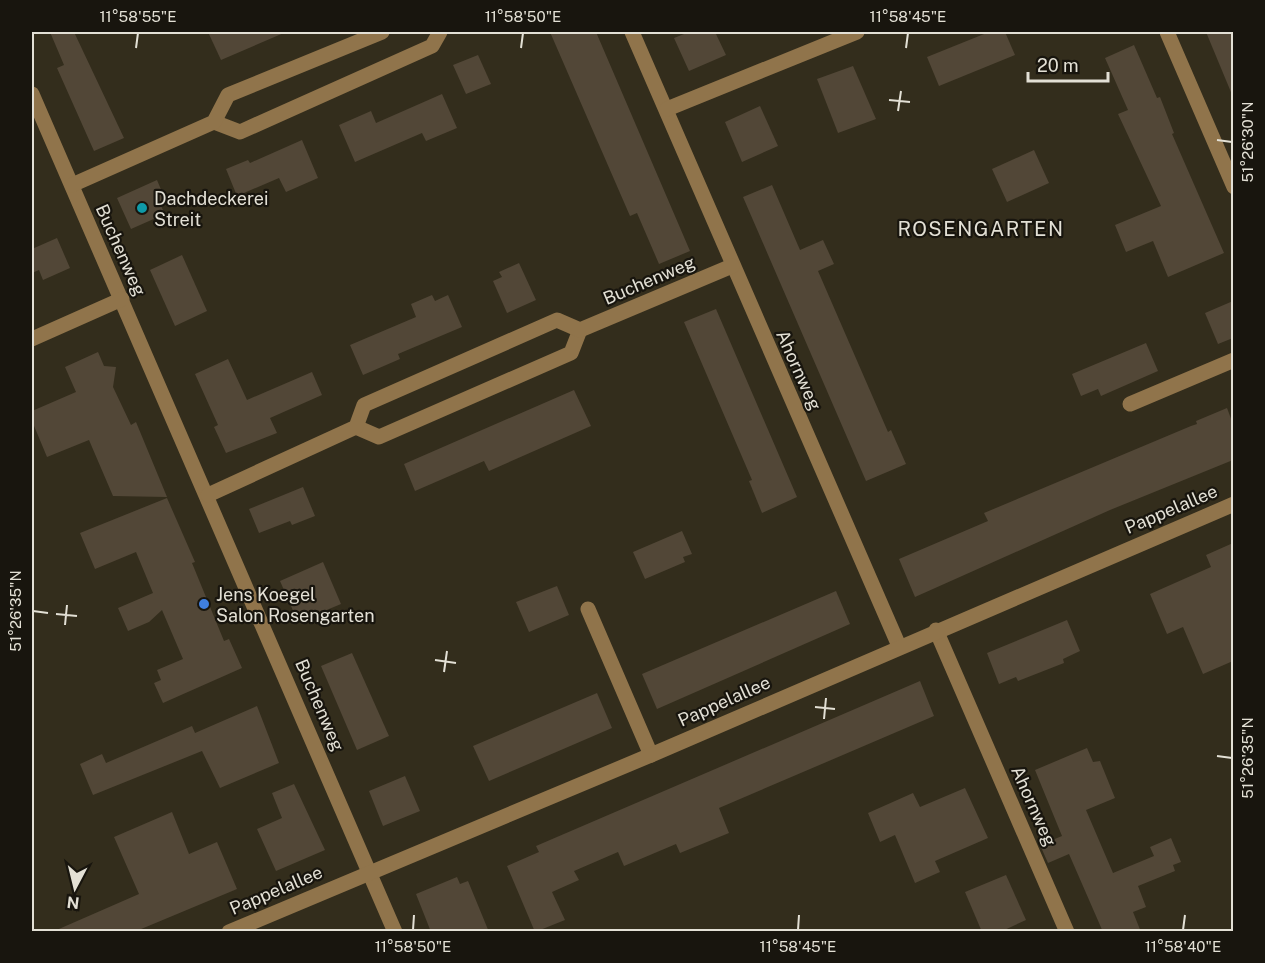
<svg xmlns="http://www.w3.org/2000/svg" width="1265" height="963" viewBox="0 0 1265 963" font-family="'Public Sans',sans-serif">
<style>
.building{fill:#524737}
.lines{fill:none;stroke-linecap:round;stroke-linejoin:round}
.minor{stroke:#90744b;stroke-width:15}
.ticks{fill:none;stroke:#e3e0d5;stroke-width:2}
.culture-dot{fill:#0f9aa8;stroke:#18150e;stroke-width:2}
.shop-dot{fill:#3f7fe0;stroke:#18150e;stroke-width:2}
.labels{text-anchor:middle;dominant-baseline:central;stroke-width:4.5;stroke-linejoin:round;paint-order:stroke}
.poi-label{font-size:18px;fill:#e3e0d5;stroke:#18150e;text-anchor:start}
.street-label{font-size:18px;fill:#e3e0d5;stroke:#18150e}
.neighbourhood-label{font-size:20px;letter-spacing:1.5px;fill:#e3e0d5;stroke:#18150e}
.neatline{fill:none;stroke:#e3e0d5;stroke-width:2}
.ticks-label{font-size:15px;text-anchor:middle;fill:#e3e0d5}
</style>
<rect width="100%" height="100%" fill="#332d1c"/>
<g class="building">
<polygon points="50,32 74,32 124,138 94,151 57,68 64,65"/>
<polygon points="208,32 286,32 221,60"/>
<polygon points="550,32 596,32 690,251 659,264 637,213 630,216"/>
<polygon points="689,32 715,32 726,55 689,71 674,38"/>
<polygon points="989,32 1005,32 1015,55 939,86 927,57"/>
<polygon points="1206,32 1233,32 1233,97"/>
<polygon points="1134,45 1157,98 1160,97 1174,133 1172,134 1224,253 1168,277 1153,241 1126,252 1115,225 1161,206 1118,114 1128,110 1105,58"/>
<polygon points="478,55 491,84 466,94 453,65"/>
<polygon points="853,66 876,119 838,133 817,79"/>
<polygon points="442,94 457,128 426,141 422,133 355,162 339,125 371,111 376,123"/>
<polygon points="760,106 778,146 742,162 725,122"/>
<polygon points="302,140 318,178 286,192 279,178 237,196 226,169 248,160 250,163"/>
<polygon points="1034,150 1049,183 1007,202 992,169"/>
<polygon points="157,180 165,199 159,202 165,214 131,229 117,198"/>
<polygon points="772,185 800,250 823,240 834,264 818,271 888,432 891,430 906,464 866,481 743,197"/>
<polygon points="57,238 70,268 43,280 39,270 32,273 32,249"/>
<polygon points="182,255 207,311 175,326 150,270"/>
<polygon points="519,263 536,300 507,313 493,281 502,277 499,272"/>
<polygon points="432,295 435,301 448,295 462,327 398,354 400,359 363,375 350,345 416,317 411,304"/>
<polygon points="1233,301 1233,338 1218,344 1205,313"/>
<polygon points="716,309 797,497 762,513 749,481 752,480 684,322"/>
<polygon points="1146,343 1158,371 1101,396 1098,389 1081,396 1072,374"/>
<polygon points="98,352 104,366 116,367 113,387 131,425 136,422 167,497 113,496 89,440 47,457 32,421 32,411 76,392 65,367"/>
<polygon points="228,359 247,400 312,372 322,395 270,418 277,433 226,453 214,427 218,425 195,374"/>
<polygon points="574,390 591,426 489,471 484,461 415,491 404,464"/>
<polygon points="1227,408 1233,424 1233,460 1110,510 915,597 899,559 988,521 984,513 1191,426 1197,424 1196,421"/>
<polygon points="303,487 315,516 292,525 290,521 259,533 249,509"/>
<polygon points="167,498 195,562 192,563 224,641 229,639 242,668 163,703 154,683 161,680 157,670 183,659 162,610 149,622 128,631 118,608 153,593 136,552 95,569 80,533"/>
<polygon points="682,531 692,554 683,557 685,562 645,579 633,552"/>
<polygon points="1233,543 1233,661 1203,674 1183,627 1167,634 1150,594 1211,567 1206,555"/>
<polygon points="323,562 341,604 298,622 280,581"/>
<polygon points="557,586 569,615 529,632 516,602"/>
<polygon points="836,591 850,624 657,709 642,674"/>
<polygon points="1067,620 1080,651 1063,659 1064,663 1018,681 1016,677 999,684 987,653"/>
<polygon points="352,653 389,736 357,750 321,666"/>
<polygon points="920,681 934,716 719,808 729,833 680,853 676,844 624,866 618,852 574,871 579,880 552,892 565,920 535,932 507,866 539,852 536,846"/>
<polygon points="597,693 612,728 489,781 473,746"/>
<polygon points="257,706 279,763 220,788 202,751 93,795 80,764 102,754 106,763 192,726 195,733"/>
<polygon points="1087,748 1093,762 1100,761 1115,798 1086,810 1113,873 1154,856 1150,847 1171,838 1181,862 1173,865 1175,871 1138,886 1146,907 1133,912 1141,932 1103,932 1069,854 1048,863 1040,845 1062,836 1035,770"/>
<polygon points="405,776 420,811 383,826 369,791"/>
<polygon points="294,784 325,850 276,871 257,829 282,818 272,793"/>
<polygon points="965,788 988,838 935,861 940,872 915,883 895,835 880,842 868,813 913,793 920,807"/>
<polygon points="172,812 189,854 217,842 237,889 134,932 52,932 139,894 114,837"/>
<polygon points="1006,875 1026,920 1000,932 982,932 965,892"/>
<polygon points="457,877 460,884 468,881 489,932 431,932 416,894"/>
</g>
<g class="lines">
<g class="minor">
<polyline points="632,32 899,646"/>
<polyline points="1167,32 1234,187"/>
<polyline points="32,94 395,932"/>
<polyline points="667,109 857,32"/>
<polyline points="214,122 240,132 432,46 440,32"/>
<polyline points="72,185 214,122 228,95 382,32"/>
<polyline points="32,339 122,299"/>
<polyline points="1130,404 1234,360"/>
<polyline points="356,427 379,437 571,353 580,330"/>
<polyline points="208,495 356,427 364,405 557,320 580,330 732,266"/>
<polyline points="588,609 651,755"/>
<polyline points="936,630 1067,932"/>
<polyline points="229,932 651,755 1234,504"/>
</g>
</g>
<path class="ticks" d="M136 48 138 33M521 48 523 33M906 48 908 33M889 100 910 102M898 111 901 91M1217 140 1232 142M33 611 48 613M56 614 77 616M65 625 67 605M435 660 456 663M444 672 447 651M815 707 835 709M824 719 826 698M1217 756 1232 758M413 930 414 915M798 930 799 915M1183 930 1185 915"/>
<circle class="culture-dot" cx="142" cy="208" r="6"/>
<circle class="shop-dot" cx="204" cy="604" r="6"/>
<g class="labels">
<g class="poi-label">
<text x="154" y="198">Dachdeckerei<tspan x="154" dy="21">Streit</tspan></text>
<text x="216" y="594">Jens Koegel<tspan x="216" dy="21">Salon Rosengarten</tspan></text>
</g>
<g class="street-label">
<text transform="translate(121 250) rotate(66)">Buchenweg</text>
<text transform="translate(649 280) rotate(-23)">Buchenweg</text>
<text transform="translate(799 370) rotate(66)">Ahornweg</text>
<text transform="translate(1171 509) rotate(-23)">Pappelallee</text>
<text transform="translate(724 701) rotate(-24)">Pappelallee</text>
<text transform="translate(320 705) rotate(67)">Buchenweg</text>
<text transform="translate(1034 806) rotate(66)">Ahornweg</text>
<text transform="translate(276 890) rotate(-23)">Pappelallee</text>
</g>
<g class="neighbourhood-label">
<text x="981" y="229">ROSENGARTEN</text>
</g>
</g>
<rect width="1265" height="963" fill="none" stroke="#18150e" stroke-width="66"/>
<g transform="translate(75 888) rotate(187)" stroke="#18150e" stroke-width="4.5" paint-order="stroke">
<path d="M0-4.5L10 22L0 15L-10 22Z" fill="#e3e0d5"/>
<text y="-9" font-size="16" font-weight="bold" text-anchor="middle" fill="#e3e0d5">N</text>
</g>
<path d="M1028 72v9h80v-9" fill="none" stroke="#e3e0d5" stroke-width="3"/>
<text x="1037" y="72" font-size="18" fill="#e3e0d5" stroke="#18150e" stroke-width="4.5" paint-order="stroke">20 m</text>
<rect x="33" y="33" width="1199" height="897" class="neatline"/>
<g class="ticks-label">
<text x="138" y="22">11°58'55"E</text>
<text x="523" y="22">11°58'50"E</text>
<text x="908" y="22">11°58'45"E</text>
<text transform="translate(1248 142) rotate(-90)" y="5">51°26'30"N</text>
<text transform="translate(16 611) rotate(-90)" y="5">51°26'35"N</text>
<text transform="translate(1248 758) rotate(-90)" y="5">51°26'35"N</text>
<text x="413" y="952">11°58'50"E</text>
<text x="798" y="952">11°58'45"E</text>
<text x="1183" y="952">11°58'40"E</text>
</g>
</svg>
